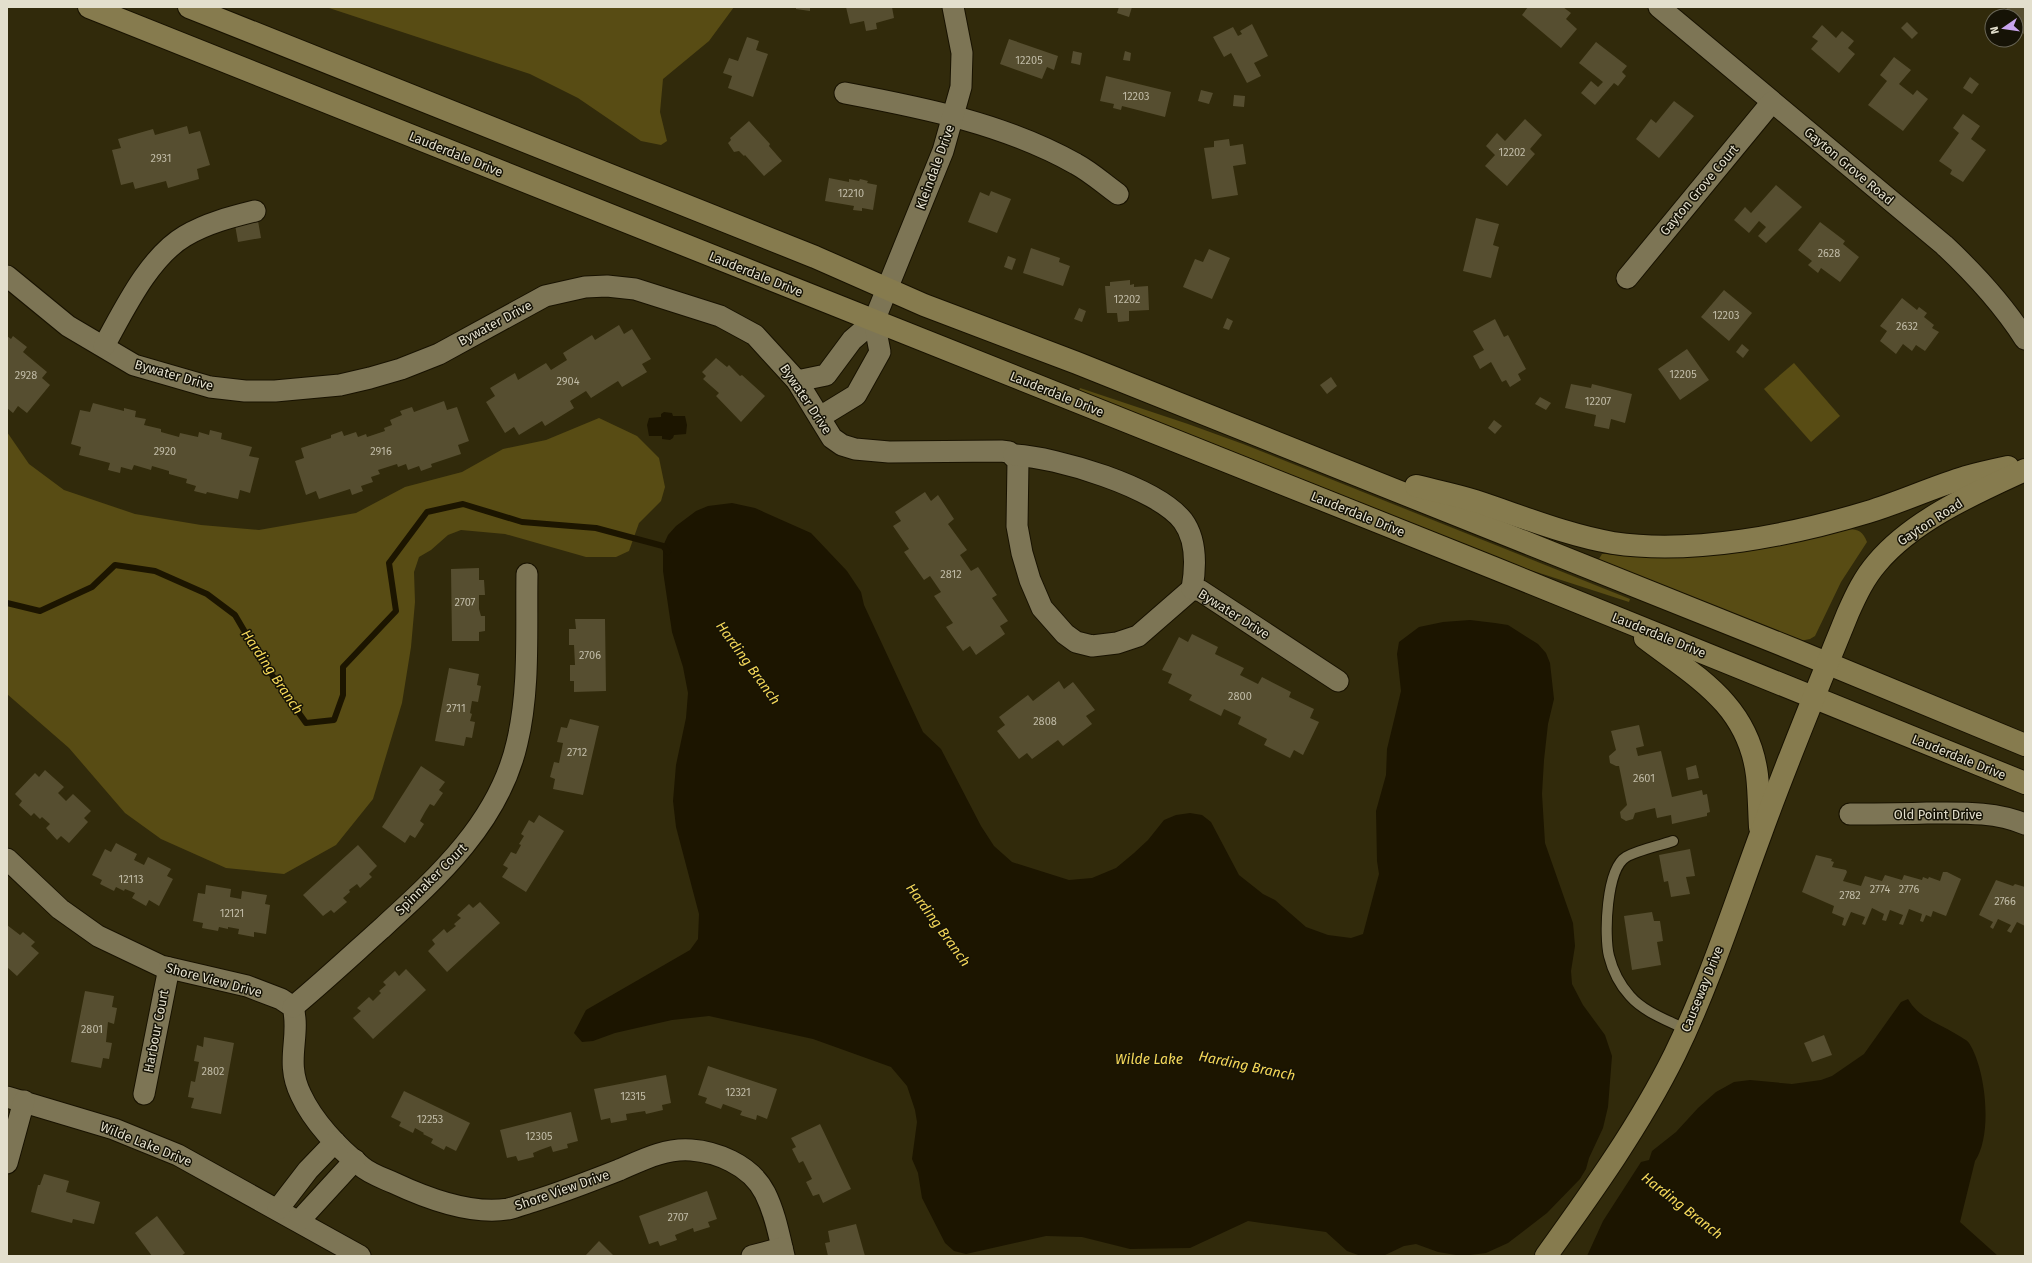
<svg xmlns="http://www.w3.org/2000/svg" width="2032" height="1263" viewBox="0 0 2032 1263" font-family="'Fira Sans',sans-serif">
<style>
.green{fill:#584c14}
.water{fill:#1c1500}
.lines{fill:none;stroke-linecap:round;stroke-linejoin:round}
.stream{stroke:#1c1500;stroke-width:6}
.building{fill:#564e30}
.lane-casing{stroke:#181200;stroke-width:12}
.street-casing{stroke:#181200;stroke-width:23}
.secondary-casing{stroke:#181200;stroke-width:24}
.lane{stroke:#7d7555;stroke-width:10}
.street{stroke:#7d7555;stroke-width:21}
.secondary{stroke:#867b4e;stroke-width:22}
.labels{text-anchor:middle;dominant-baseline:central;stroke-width:3;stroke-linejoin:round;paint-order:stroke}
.number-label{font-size:11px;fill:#c0bba6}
.street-label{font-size:13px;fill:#e3dfcd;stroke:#161306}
.water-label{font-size:14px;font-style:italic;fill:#f6d95a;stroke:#161306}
</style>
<rect width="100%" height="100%" fill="#312a0b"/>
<g class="green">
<polygon points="326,7 734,7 709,41 663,79 660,112 667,141 661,145 641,141 578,98 530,74"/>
<polygon points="1794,363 1840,416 1811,442 1764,389"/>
<polygon points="1080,388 1188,424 1243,444 1630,599 1629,602 1509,563 1078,392"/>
<polygon points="599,418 637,436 659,458 665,487 661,501 639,523 629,551 616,557 586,557 505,534 461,530 448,535 431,550 419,557 414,572 415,602 411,647 402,703 373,799 336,845 284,874 226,868 161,839 125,813 69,748 7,694 7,432 29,464 64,490 135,514 201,525 259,530 356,513 405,487 462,472 503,449 546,440"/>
<path d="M1848 529C1859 529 1863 532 1867 542L1841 582 1815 636 1810 639 1800 641 1601 563 1599 559 1602 554H1606C1688 564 1769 549 1848 529Z"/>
</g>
<g class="water">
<polygon points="664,412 672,413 673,416 685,416 687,425 686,434 674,435 673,438 670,440 662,439 662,436 649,436 647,425 649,418 661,417 661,414"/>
<polygon points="732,503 755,508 811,533 847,571 861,592 864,605 923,732 941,749 981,826 994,846 1012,862 1069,880 1092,878 1116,868 1134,853 1148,840 1164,820 1176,815 1190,813 1202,815 1211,822 1239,875 1263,894 1275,900 1306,927 1328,935 1351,938 1363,934 1379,874 1377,861 1376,811 1386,775 1387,749 1401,691 1397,654 1399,642 1419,627 1443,622 1470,620 1495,623 1508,625 1538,644 1546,653 1550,663 1554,699 1548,724 1544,760 1542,794 1545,843 1573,923 1575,946 1571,971 1572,984 1583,1005 1605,1035 1612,1056 1608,1107 1603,1128 1589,1158 1586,1169 1580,1179 1547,1213 1508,1243 1486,1253 1462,1256 1438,1252 1416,1244 1404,1246 1383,1256 1361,1256 1347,1251 1326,1232 1248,1221 1190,1248 1130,1249 1082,1237 1046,1236 966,1254 954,1251 945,1243 922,1198 918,1173 912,1159 917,1122 915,1110 907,1086 891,1067 813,1039 709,1016 672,1020 615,1033 593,1041 582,1042 574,1033 586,1010 690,950 698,939 699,914 676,827 673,801 676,765 686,718 688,693 683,667 672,632 663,571 663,546 668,535 676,526 696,511 708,506"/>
<path d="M1908 999C1919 1018 1938 1023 1956 1034 1960 1037 1966 1039 1969 1043 1986 1069 1993 1135 1975 1161L1960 1222 1998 1256H1587L1603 1221 1641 1162 1649 1160 1652 1151 1676 1132 1698 1108 1716 1092 1734 1082 1750 1080 1792 1084 1821 1080 1832 1076 1864 1054 1901 1002Z"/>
</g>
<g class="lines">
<polyline class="stream" points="7,603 40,611 92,587 115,565 155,571 207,594 235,615 262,661 306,723 334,720 343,695 343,667 396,611 389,563 427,512 463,504 522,522 596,528 663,546 668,552"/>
</g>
<g class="building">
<polygon points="796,7 810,7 810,11 796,9"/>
<polygon points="846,7 892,7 894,18 876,23 877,29 866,31 864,21 850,24"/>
<polygon points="1119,7 1132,7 1129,17 1117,13"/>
<polygon points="1528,7 1563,7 1571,13 1566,19 1577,29 1561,48 1522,15"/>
<polygon points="2008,7 2025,7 2025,35 2019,30 2016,33 2016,16 2000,16"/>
<polygon points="1907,22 1918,33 1912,39 1901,28"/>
<polygon points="1252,24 1268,56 1254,63 1261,76 1247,83 1231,53 1224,57 1213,37 1233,27 1238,36 1242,34 1240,31"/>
<polygon points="1822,25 1836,38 1842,31 1854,41 1848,48 1855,54 1839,73 1811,49 1818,41 1812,37"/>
<polygon points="747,37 759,41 756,50 768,54 753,97 728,88 732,76 723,73 729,58 738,61"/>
<polygon points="1009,39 1058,56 1054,70 1047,67 1042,79 1000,64"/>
<polygon points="1596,42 1627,66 1622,72 1626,76 1618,86 1614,83 1595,105 1581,93 1591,81 1598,87 1603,82 1579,63"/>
<polygon points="1073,51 1082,53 1080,65 1071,63"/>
<polygon points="1125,51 1131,53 1130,61 1123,60"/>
<polygon points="1894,57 1911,70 1899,84 1913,95 1917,90 1928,99 1903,131 1868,105 1887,81 1880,75"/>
<polygon points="1106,76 1171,92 1165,117 1122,106 1121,110 1113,108 1114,104 1100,101"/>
<polygon points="1970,77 1979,84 1972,94 1963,88"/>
<polygon points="1201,90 1213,93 1209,104 1198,101"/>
<polygon points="1234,95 1245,96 1244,107 1233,106"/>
<polygon points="1674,101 1694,116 1659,158 1636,139 1651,119 1656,123"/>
<polygon points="1963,114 1980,126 1971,139 1986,150 1963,182 1950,174 1952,170 1939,161 1959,133 1953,128"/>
<polygon points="1525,119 1542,135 1530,149 1535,154 1507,186 1485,166 1495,155 1486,146 1497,133 1505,141"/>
<polygon points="749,121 770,144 769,146 782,161 764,176 745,155 744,156 739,151 734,152 728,143 731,140 730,138"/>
<polygon points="187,126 189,134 200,131 210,165 197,169 199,179 168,188 166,181 135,189 133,182 121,185 112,150 121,148 118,139 153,129 155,135"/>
<polygon points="1229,139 1230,146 1243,144 1246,164 1233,166 1238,195 1212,199 1204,148 1214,147 1214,141"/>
<polygon points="829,178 849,182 849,179 859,181 860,179 868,181 867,183 877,185 873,210 862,208 862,211 853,210 854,206 825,201"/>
<polygon points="1776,185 1802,207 1766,243 1758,236 1766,227 1759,221 1749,233 1734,220 1745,207 1751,213"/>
<polygon points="991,191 1011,199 997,233 968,222 980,192 989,196"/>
<polygon points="257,215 261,238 238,242 234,219"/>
<polygon points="1476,218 1499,224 1493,245 1499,247 1491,278 1463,271"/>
<polygon points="1820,222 1845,241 1843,244 1859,257 1840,282 1821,268 1818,273 1808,265 1812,261 1798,250"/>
<polygon points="1031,248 1060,258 1059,262 1070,266 1063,286 1023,273"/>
<polygon points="1209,249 1230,258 1212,299 1183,287 1195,259 1203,262"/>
<polygon points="1008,256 1016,259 1012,270 1004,267"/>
<polygon points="1130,280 1130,285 1134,284 1134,287 1148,286 1149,310 1129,311 1129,321 1118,322 1117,313 1107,313 1105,286 1110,286 1110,282"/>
<polygon points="1724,290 1752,313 1729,341 1701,317"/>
<polygon points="1902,298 1917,310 1919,307 1927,313 1924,317 1934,325 1932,328 1939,332 1925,351 1916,345 1912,351 1903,344 1896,354 1880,341 1887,331 1880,326"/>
<polygon points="1079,308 1086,311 1082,322 1074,319"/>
<polygon points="1227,318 1233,321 1229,330 1223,328"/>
<polygon points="1495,319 1504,337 1508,335 1526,369 1518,374 1521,380 1510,387 1506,380 1502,382 1491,362 1480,369 1473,356 1484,350 1473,331"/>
<polygon points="619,325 624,334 632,329 651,359 642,364 647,372 622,387 618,381 591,398 586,391 570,401 574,408 545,426 542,421 519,435 514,427 505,433 486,402 495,396 490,388 515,373 518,380 546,363 551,370 567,360 563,353 592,335 595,340"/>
<polygon points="7,336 11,339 13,336 27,347 23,352 47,372 42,378 50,385 27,413 18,406 13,413 7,408"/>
<polygon points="1742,344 1749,350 1743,358 1736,352"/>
<polygon points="1687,349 1709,380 1680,400 1658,369"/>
<polygon points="716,358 727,367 729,365 740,376 742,375 765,396 741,422 716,396 719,393 703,379 706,376 702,372"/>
<polygon points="1331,377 1337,386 1327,394 1320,385"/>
<polygon points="1571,384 1591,388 1592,384 1632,394 1625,423 1611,419 1609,429 1594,426 1596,415 1565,408"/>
<polygon points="1540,397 1551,403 1546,410 1535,404"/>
<polygon points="444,401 447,410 457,407 469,441 458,445 461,454 431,464 432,467 421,471 419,466 408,470 406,464 398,467 397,464 378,470 380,474 371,477 373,482 361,486 363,491 352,495 350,489 319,499 316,491 306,495 295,461 304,458 301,448 331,438 331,435 342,431 344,436 356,432 358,437 366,434 367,437 385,431 384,428 392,425 390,420 402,415 400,411 412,407 414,412"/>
<polygon points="93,403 124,411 124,408 136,411 135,417 146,419 144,425 161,429 161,432 179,437 180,433 198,437 199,432 209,435 210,430 222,433 221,439 252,447 249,456 259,458 250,493 240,490 238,499 207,492 206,494 194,491 196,486 186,483 187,479 169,474 169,471 152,466 151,470 134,465 132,470 121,467 120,473 108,470 110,463 79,455 81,447 71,444 80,410 90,412"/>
<polygon points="1494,420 1502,426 1495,434 1488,428"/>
<polygon points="925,492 931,501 938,495 954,519 948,524 967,550 960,555 971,571 978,567 997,595 992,598 1008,621 1000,626 1005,634 976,655 970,646 963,651 946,627 953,623 934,596 941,592 930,576 924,580 904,552 909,549 893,526 901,521 895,512"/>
<polygon points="479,568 479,580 484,580 485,595 479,595 479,609 481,616 485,616 485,631 479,632 479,641 452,641 451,569"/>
<polygon points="575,619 605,619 606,691 574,692 574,681 570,681 570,665 575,665 574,645 569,645 569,629 576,629"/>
<polygon points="1192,634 1218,647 1215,654 1244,668 1240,675 1258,684 1262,677 1291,692 1289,697 1314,709 1310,718 1319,722 1303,755 1294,750 1290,758 1264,745 1267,739 1238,724 1241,717 1224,709 1221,716 1189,700 1192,695 1168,683 1172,674 1162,670 1179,637 1188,642"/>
<polygon points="449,668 479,674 477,685 481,686 478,702 472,701 470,713 472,714 470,721 475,722 472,738 466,737 464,746 435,741"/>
<polygon points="1059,681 1064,689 1073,682 1095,710 1086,716 1092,724 1063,746 1058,740 1032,759 1027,753 1019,759 997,731 1005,725 999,717 1028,695 1033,701"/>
<polygon points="570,719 599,726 583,795 553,789 555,779 550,777 554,762 559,763 563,743 557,742 561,727 567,728"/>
<polygon points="1639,725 1644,746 1636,748 1638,756 1661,751 1672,797 1702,790 1703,795 1707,794 1710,812 1707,813 1707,816 1672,824 1671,815 1657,818 1655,808 1635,813 1633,819 1626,821 1621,818 1620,812 1627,805 1619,766 1616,766 1610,763 1609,756 1616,750 1611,731"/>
<polygon points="1696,765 1699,778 1688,780 1686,768"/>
<polygon points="421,766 445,782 439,790 443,793 434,806 430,804 425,812 420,821 424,824 415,838 410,835 405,843 382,827"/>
<polygon points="45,770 64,787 58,793 66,801 73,794 91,811 84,818 88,822 69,843 61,836 57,840 46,828 50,824 42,817 40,819 34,813 31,816 19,805 22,801 15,794 35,773 39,777"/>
<polygon points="539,815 564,831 526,892 502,877 508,868 503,865 511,852 516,854 521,845 519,844 524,836 521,834 529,820 534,823"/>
<polygon points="116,843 137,854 134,860 144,865 148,857 171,869 167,876 173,879 159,906 149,900 146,906 132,898 135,893 125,889 124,891 116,887 114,891 100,884 102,880 92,875 105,849 111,852"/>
<polygon points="358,845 377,866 369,874 372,877 360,888 357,884 349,890 350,892 343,898 347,902 334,913 331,910 323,916 303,895"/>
<polygon points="1690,849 1695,876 1686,877 1690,894 1671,897 1668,881 1664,882 1659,855"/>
<polygon points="1816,855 1832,859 1831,861 1834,862 1832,867 1846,870 1847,872 1843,881 1861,886 1865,876 1882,881 1885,875 1902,880 1904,875 1922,880 1923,877 1928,879 1929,877 1940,881 1943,872 1947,872 1961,879 1946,916 1933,911 1931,917 1926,915 1923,922 1920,921 1922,914 1909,909 1903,925 1899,924 1903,915 1890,910 1886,921 1882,920 1884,914 1872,908 1865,925 1862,924 1865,917 1851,912 1845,926 1842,925 1844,918 1832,913 1834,906 1802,892"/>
<polygon points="1996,880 2013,886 2015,884 2025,887 2025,926 2017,922 2011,933 2007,931 2011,925 1998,919 1993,929 1990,927 1993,922 1979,915"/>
<polygon points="206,885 231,889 230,897 241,899 242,891 267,895 265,904 270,905 266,934 254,932 254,937 238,934 239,929 228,927 228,929 219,927 218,931 202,928 203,923 193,921 198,893 205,894"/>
<polygon points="480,902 500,923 447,972 428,951 435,944 432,940 444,929 447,933 456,926 454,924 461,918 457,915 469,904 473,908"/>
<polygon points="1652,912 1654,921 1660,921 1663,941 1657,942 1661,965 1632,970 1624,916"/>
<polygon points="7,925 20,935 23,932 35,942 31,946 39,953 17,976 7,967"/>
<polygon points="406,969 426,990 373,1039 353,1018 361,1011 357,1008 369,997 373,1001 381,993 379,991 386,985 383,982 395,971 399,976"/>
<polygon points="85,991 114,996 112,1007 117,1008 114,1024 108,1022 106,1042 112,1043 109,1059 103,1058 101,1068 71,1062"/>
<polygon points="1824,1035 1832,1055 1812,1062 1804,1043"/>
<polygon points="204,1037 234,1043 221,1114 191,1108 194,1098 188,1097 191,1081 195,1082 199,1062 194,1061 197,1045 203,1047"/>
<polygon points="708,1066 777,1089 767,1119 757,1115 756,1120 740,1115 742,1111 723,1104 721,1109 705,1103 707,1098 698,1095"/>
<polygon points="666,1075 671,1103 662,1105 663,1110 646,1114 645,1111 626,1114 627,1120 611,1123 610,1118 601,1120 594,1089"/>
<polygon points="404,1091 470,1123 456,1151 446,1146 444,1150 431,1143 433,1139 423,1134 424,1133 415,1128 413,1133 399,1126 401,1122 391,1117"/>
<polygon points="571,1112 578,1141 567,1144 568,1148 553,1152 551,1146 540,1150 533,1153 534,1157 518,1161 516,1156 507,1158 500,1130"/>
<polygon points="820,1124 851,1189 823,1203 819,1194 813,1196 806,1182 812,1179 803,1161 799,1163 792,1149 796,1147 791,1138"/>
<polygon points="44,1174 69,1181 66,1192 100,1202 94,1224 73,1219 72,1223 31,1212 38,1185 40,1185"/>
<polygon points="707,1191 717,1219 708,1222 710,1227 694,1232 693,1228 675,1235 677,1240 660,1246 658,1241 649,1244 639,1216"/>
<polygon points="157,1216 185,1253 181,1256 152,1256 135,1233"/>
<polygon points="856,1224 865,1256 828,1256 825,1243 830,1242 828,1231"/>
<polygon points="599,1241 614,1256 585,1256"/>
</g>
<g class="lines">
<defs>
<path id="lane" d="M1673 841C1659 846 1638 850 1626 857 1606 869 1604 936 1609 956 1613 972 1620 985 1630 996 1644 1012 1667 1020 1685 1029"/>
<g id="street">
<path d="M1659 7 1944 245C1975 274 2002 303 2025 339"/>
<path d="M845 93C924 108 1005 124 1076 164 1091 172 1104 184 1118 194"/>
<polyline points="7,276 68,326 134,365 210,387 245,391 275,391 340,385 370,378 401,369 439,354 545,296 585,287 607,286 635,289 720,316 755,335 797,381 832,438 842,445 855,449 889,452 1001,451 1009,452 1018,461 1017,526 1022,553 1030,580 1042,608 1065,634 1076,642 1092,646 1117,643 1138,636 1192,589 1201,591 1338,681"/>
<polyline points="1627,278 1772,102"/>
<path d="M104 346C124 310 149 257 185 236 207 223 231 217 255 211"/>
<polyline points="797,381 826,375 852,340 874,321 943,151 961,87 962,53 953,7"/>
<polyline points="820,417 856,395 880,352 874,321"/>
<path d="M1014 455C1056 457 1157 487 1183 521 1197 540 1196 566 1192 589"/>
<path d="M1850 814C1876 814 1902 814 1927 813 1960 813 1994 811 2025 824"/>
<path d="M7 859 60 909 98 936 161 966 247 986 281 999 293 1007C301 1037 284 1061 301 1095 313 1121 338 1148 361 1166 370 1174 383 1178 394 1183 426 1198 472 1215 508 1209 517 1207 526 1203 534 1201 563 1192 591 1181 619 1170 642 1160 665 1148 691 1150 705 1151 719 1155 731 1161 745 1168 758 1179 765 1193 775 1213 779 1235 784 1256"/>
<path d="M293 1007C323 982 352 955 381 929 438 877 499 822 517 743 530 689 526 630 527 574"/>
<polyline points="144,1094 169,968"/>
<polyline points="7,1097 114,1129 178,1155 360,1256"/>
<polyline points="7,1163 24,1101"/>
<polyline points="278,1209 308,1170 335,1142"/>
<polyline points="299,1221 355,1160"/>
<polyline points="752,1256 782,1248"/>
</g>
<g id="secondary">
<polyline points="89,7 1494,568 2025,783"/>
<polyline points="189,7 815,257 924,305 1077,363 1795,650 2025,745"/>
<path d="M1416 486C1436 491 1456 495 1475 501 1521 516 1566 535 1613 543 1693 555 1792 535 1868 512 1901 502 1933 487 1966 477 1980 473 1994 470 2008 467"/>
<path d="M1645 638C1696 677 1748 704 1757 775 1759 792 1759 810 1760 827"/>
<path d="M1546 1256C1592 1192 1640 1125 1675 1054 1709 984 1733 909 1760 836 1787 761 1818 687 1848 613 1856 595 1864 578 1877 563 1913 520 1975 493 2025 470"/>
</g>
</defs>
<use href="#lane" class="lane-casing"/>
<use href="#street" class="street-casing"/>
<use href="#secondary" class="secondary-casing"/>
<use href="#lane" class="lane"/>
<use href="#street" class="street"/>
<use href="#secondary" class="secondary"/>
</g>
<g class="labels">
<g class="number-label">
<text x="1029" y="60">12205</text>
<text x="1136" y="96">12203</text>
<text x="1512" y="152">12202</text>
<text x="161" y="158">2931</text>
<text x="851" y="193">12210</text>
<text x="1829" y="253">2628</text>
<text x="1127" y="299">12202</text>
<text x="1726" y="315">12203</text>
<text x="1907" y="326">2632</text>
<text x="1683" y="374">12205</text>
<text x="26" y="375">2928</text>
<text x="568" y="381">2904</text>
<text x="1598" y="401">12207</text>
<text x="165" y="451">2920</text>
<text x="381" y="451">2916</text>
<text x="951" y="574">2812</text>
<text x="465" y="602">2707</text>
<text x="590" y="655">2706</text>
<text x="1240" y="696">2800</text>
<text x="456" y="708">2711</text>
<text x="1045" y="721">2808</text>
<text x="577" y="752">2712</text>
<text x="1644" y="778">2601</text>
<text x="131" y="879">12113</text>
<text x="1880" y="889">2774</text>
<text x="1909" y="889">2776</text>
<text x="1850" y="895">2782</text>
<text x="2005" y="901">2766</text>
<text x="232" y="913">12121</text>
<text x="92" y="1029">2801</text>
<text x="213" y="1071">2802</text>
<text x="738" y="1092">12321</text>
<text x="633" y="1096">12315</text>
<text x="430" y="1119">12253</text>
<text x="539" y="1136">12305</text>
<text x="678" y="1217">2707</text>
</g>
<g class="street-label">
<text transform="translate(456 154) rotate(22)">Lauderdale Drive</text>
<text transform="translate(1849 166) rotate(40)">Gayton Grove Road</text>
<text transform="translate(935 167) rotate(-70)">Kleindale Drive</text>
<text transform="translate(1699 190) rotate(-50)">Gayton Grove Court</text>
<text transform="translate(756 274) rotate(22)">Lauderdale Drive</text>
<text transform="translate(495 323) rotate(-28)">Bywater Drive</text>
<text transform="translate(174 375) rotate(16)">Bywater Drive</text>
<text transform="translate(1057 394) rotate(22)">Lauderdale Drive</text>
<text transform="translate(806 399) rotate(56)">Bywater Drive</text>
<text transform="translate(1358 514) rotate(22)">Lauderdale Drive</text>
<text transform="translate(1930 522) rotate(-33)">Gayton Road</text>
<text transform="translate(1234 614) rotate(32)">Bywater Drive</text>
<text transform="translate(1659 635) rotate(22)">Lauderdale Drive</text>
<text transform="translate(1959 757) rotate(22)">Lauderdale Drive</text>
<text x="1938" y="814">Old Point Drive</text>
<text transform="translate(431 879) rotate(-45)">Spinnaker Court</text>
<text transform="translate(214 980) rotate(15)">Shore View Drive</text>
<text transform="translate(1702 989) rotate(-68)">Causeway Drive</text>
<text transform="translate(156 1031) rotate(-79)">Harbour Court</text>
<text transform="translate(146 1144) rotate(22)">Wilde Lake Drive</text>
<text transform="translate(562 1190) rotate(-19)">Shore View Drive</text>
</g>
<g class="water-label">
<text transform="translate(748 663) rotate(54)">Harding Branch</text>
<text transform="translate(272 672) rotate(56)">Harding Branch</text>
<text transform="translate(938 925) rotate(54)">Harding Branch</text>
<text x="1149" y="1059">Wilde Lake</text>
<text transform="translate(1247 1066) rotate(12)">Harding Branch</text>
<text transform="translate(1682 1206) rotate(38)">Harding Branch</text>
</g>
</g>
<rect width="2032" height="1263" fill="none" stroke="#e3dfcd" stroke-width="16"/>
<g transform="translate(2004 28) rotate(257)"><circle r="19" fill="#161306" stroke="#686556"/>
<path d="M0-3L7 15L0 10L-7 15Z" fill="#c9a5ee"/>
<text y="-6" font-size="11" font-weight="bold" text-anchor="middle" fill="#e3dfcd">N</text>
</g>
</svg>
